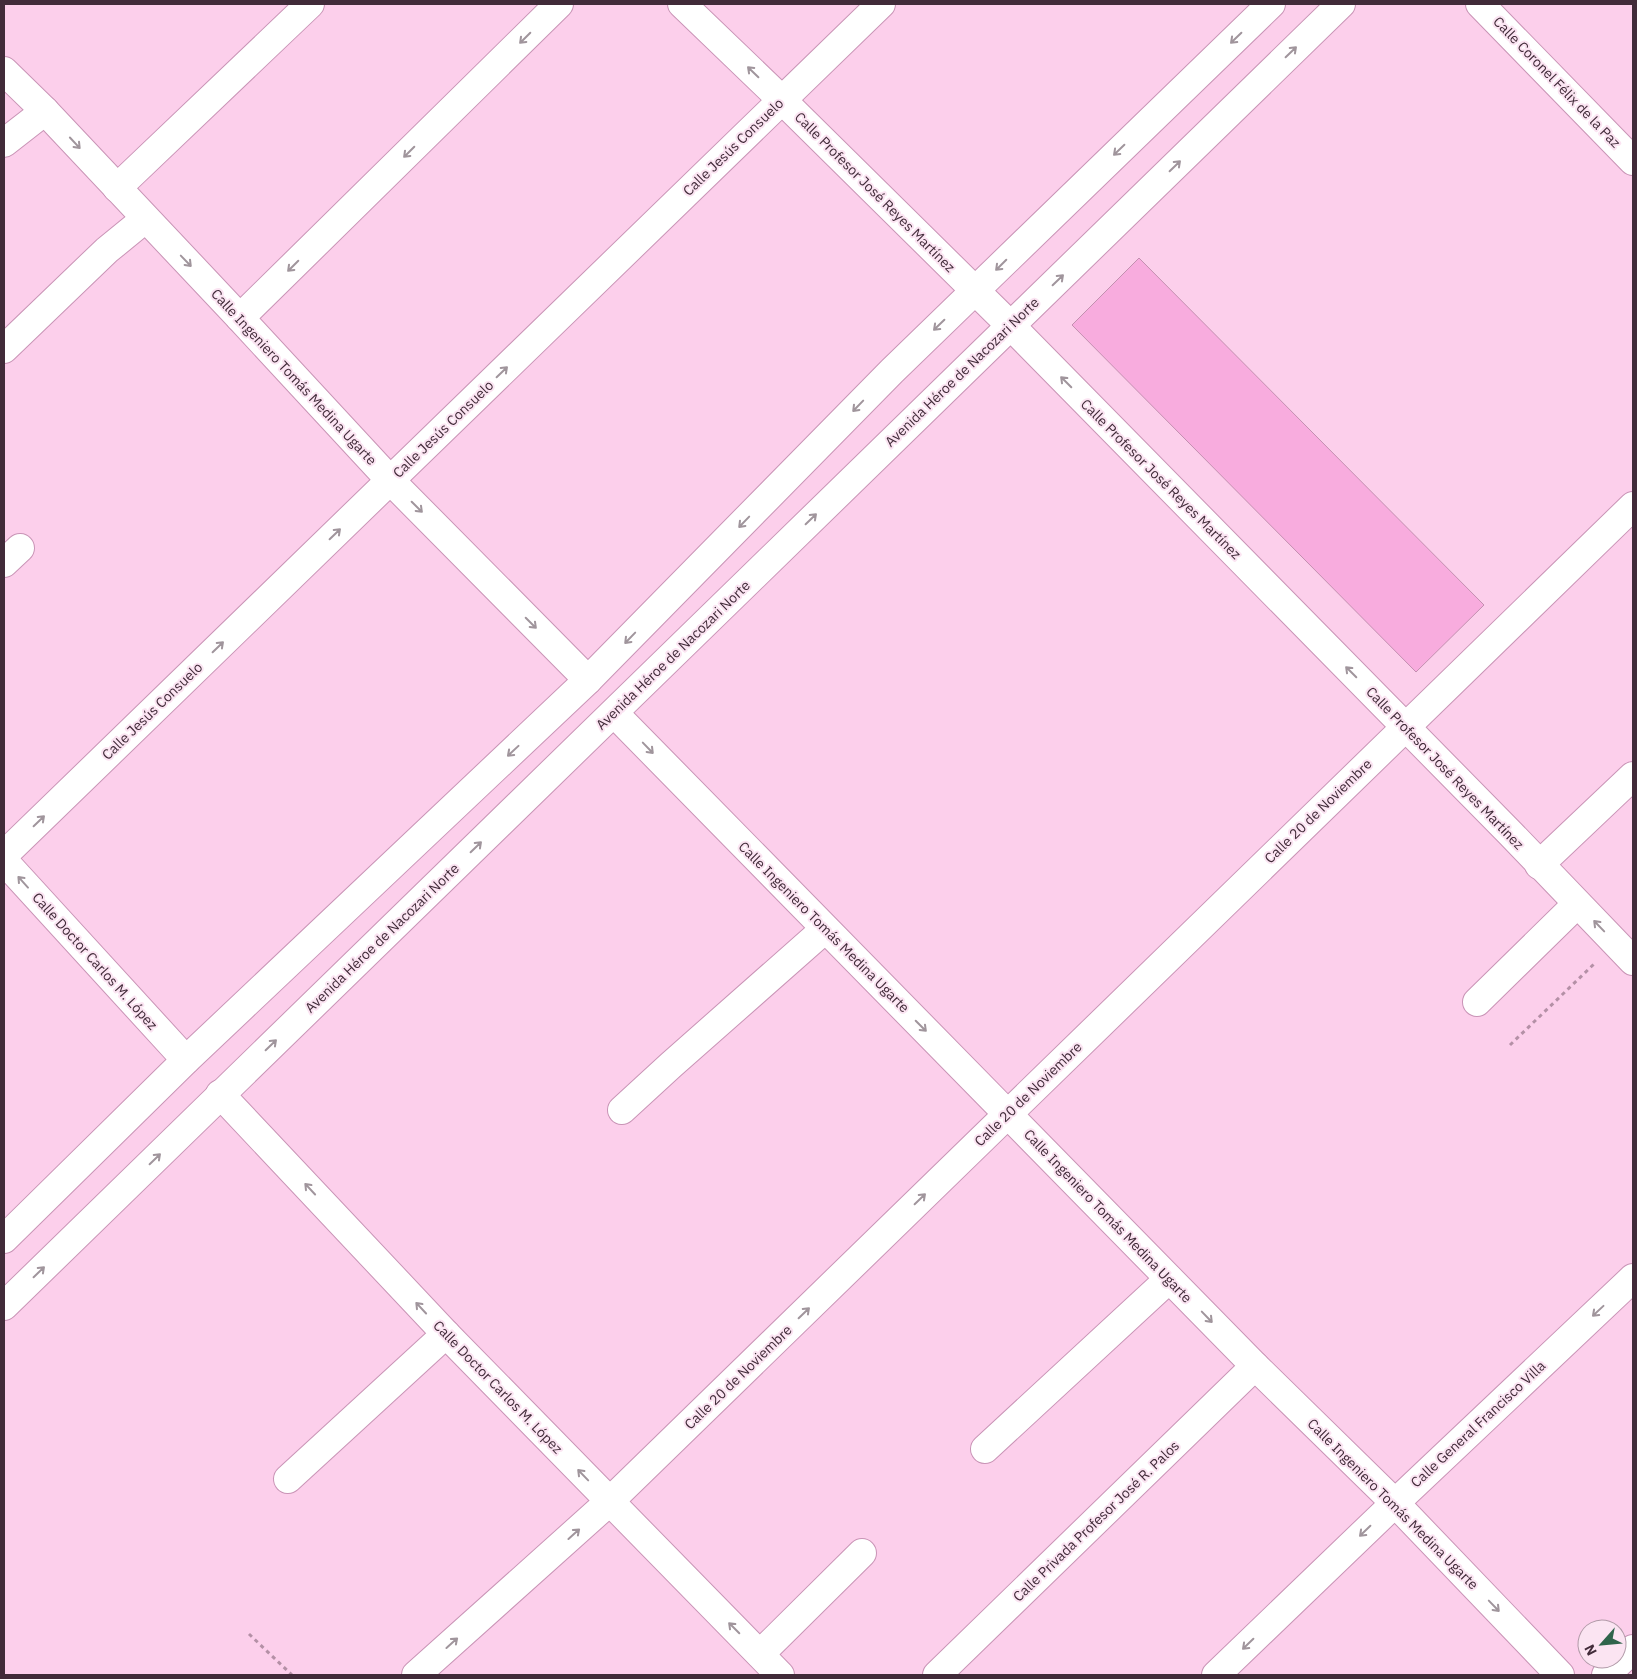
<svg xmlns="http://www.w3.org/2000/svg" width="1637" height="1679" viewBox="0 0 1637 1679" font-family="'IBM Plex Sans',sans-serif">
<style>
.building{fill:#f8acde;stroke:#c38fb0}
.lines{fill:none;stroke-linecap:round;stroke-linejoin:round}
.minor-casing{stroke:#c994b6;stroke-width:30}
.major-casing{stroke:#c994b6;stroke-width:30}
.path{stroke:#b490a6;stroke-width:3;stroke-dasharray:4 4;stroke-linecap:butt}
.minor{stroke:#fff;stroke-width:28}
.major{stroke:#fff;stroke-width:28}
.oneway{stroke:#a0959c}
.labels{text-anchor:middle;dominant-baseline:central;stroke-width:4;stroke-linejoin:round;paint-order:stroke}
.street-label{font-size:14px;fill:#412b39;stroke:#fbe4f2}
</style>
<rect width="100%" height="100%" fill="#fccfeb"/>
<polygon class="building" points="1139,258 1484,605 1416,672 1072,325"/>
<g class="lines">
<defs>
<g id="minor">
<polyline points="682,4 782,100 1011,326 1510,833 1633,961"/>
<polyline points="1480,4 1633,161"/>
<polyline points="4,71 45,111 240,318 390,480 588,680"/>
<polyline points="4,143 45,111"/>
<polyline points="117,188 310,4"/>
<polyline points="240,318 559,4"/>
<polyline points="4,349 107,250 145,219"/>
<polyline points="4,563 20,548"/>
<polyline points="614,713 1255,1366 1395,1503 1560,1675"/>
<polyline points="4,855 881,4"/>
<polyline points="4,861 186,1060"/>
<polyline points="1539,865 1633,776"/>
<polyline points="1477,1002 1577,904"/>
<polyline points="220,1094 446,1334 780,1675"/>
<polyline points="622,1110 671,1065 825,929"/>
<polyline points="985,1449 1169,1279"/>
<polyline points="288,1479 446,1334"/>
<polyline points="760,1654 862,1553"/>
<polyline points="416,1675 609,1502 1633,506"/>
<polyline points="937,1675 1255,1366"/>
<polyline points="1216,1675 1395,1503 1633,1278"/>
<polyline points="1606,1675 1633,1649"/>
</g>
<g id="major">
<polyline points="4,1239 186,1060 588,680 892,371 1271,4"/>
<polyline points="4,1306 1341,4"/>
</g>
</defs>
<use href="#minor" class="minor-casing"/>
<use href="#major" class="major-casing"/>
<g class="path">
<polyline points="1510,1045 1594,964"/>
<polyline points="249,1634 292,1675"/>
</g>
<use href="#minor" class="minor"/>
<use href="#major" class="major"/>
</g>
<defs><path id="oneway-shaft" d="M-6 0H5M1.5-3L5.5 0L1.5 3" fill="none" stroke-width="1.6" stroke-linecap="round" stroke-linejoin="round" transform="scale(1.25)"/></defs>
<g class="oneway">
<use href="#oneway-shaft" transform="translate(525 38) rotate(135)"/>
<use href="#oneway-shaft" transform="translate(1236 38) rotate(136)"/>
<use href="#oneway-shaft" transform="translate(1291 52) rotate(-44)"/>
<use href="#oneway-shaft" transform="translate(753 72) rotate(-136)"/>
<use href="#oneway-shaft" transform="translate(75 143) rotate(47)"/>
<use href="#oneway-shaft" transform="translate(1119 150) rotate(136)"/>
<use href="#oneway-shaft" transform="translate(409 152) rotate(135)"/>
<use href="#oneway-shaft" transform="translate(1175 166) rotate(-44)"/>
<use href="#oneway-shaft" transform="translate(186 261) rotate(46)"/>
<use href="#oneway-shaft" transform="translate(1001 265) rotate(135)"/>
<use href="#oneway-shaft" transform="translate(293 266) rotate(135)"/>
<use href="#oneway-shaft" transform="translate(1058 280) rotate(-44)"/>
<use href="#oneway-shaft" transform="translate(939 325) rotate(136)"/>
<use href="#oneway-shaft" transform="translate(502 372) rotate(-44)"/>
<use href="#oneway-shaft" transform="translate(1066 382) rotate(-135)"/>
<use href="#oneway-shaft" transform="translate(858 406) rotate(134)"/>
<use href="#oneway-shaft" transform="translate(417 507) rotate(45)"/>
<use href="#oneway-shaft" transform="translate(811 519) rotate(-44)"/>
<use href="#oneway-shaft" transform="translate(744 522) rotate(134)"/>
<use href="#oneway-shaft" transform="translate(335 534) rotate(-44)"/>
<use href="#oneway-shaft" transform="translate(531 623) rotate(45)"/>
<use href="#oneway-shaft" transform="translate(630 638) rotate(134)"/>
<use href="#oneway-shaft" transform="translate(218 647) rotate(-44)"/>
<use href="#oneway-shaft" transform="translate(1351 672) rotate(-135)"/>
<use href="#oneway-shaft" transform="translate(648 748) rotate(46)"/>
<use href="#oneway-shaft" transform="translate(513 751) rotate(137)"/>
<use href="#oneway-shaft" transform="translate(39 821) rotate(-44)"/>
<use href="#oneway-shaft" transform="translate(476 847) rotate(-44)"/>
<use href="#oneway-shaft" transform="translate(23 882) rotate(-132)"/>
<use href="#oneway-shaft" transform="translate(1599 926) rotate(-134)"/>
<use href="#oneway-shaft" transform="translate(921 1026) rotate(45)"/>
<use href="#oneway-shaft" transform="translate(271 1045) rotate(-44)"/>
<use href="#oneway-shaft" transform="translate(155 1159) rotate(-44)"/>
<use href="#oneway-shaft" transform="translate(310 1189) rotate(-133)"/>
<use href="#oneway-shaft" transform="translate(920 1199) rotate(-44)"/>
<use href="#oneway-shaft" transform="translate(39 1272) rotate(-44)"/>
<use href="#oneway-shaft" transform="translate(421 1308) rotate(-133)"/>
<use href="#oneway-shaft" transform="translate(1598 1311) rotate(137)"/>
<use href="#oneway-shaft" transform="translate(804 1313) rotate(-44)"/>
<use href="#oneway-shaft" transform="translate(1207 1317) rotate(46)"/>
<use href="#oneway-shaft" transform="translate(583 1475) rotate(-134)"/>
<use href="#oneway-shaft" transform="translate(1365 1531) rotate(136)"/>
<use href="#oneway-shaft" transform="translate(574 1534) rotate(-42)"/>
<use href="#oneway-shaft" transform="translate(1494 1606) rotate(46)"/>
<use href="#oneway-shaft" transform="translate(734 1628) rotate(-135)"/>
<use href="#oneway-shaft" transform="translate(452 1643) rotate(-42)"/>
<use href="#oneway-shaft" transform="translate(1248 1644) rotate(136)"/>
</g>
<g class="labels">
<g class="street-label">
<text transform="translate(1557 82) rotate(46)">Calle Coronel Félix de la Paz</text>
<text transform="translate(733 147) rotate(-44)">Calle Jesús Consuelo</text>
<text transform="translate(875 192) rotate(45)">Calle Profesor José Reyes Martínez</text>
<text transform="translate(962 372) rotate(-44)">Avenida Héroe de Nacozari Norte</text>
<text transform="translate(294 377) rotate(47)">Calle Ingeniero Tomás Medina Ugarte</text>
<text transform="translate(443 429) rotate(-44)">Calle Jesús Consuelo</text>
<text transform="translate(1161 479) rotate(45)">Calle Profesor José Reyes Martínez</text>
<text transform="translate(673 655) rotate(-44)">Avenida Héroe de Nacozari Norte</text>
<text transform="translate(152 711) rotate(-44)">Calle Jesús Consuelo</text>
<text transform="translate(1445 768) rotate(46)">Calle Profesor José Reyes Martínez</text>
<text transform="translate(1318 811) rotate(-44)">Calle 20 de Noviembre</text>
<text transform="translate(824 927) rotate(45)">Calle Ingeniero Tomás Medina Ugarte</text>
<text transform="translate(382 938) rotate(-44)">Avenida Héroe de Nacozari Norte</text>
<text transform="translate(95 961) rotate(48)">Calle Doctor Carlos M. López</text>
<text transform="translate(1028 1094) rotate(-44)">Calle 20 de Noviembre</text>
<text transform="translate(1108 1216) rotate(46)">Calle Ingeniero Tomás Medina Ugarte</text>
<text transform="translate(738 1377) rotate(-44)">Calle 20 de Noviembre</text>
<text transform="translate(498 1387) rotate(46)">Calle Doctor Carlos M. López</text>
<text transform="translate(1478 1424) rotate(-43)">Calle General Francisco Villa</text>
<text transform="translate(1393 1504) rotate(45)">Calle Ingeniero Tomás Medina Ugarte</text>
<text transform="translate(1096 1521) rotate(-44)">Calle Privada Profesor José R. Palos</text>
</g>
</g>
<rect width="1637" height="1679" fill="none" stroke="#412b39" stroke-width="10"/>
<g transform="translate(1602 1644) rotate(243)"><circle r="24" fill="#fbe4f2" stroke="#b19aa8"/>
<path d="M0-4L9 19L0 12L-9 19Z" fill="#2f644b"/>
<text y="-8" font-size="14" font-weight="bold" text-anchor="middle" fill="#412b39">N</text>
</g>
</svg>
